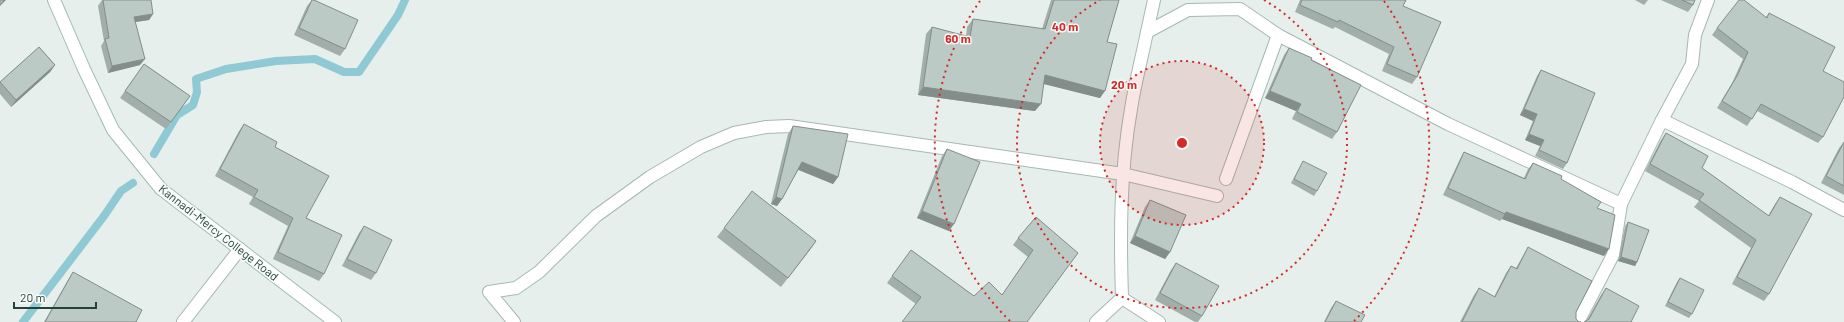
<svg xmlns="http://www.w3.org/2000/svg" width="1844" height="322" viewBox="0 0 1844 322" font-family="Barlow,sans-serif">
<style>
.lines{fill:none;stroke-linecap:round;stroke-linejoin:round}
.stream{stroke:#8ec9d4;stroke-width:8}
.street-casing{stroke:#a8b8b2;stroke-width:14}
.secondary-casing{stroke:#a4bbb3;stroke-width:14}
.street{stroke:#fff;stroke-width:12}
.secondary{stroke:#fff;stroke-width:12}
.wall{fill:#a1aea9}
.shaded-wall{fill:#838d89}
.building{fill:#bbcac4;stroke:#838d89}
.ring{fill:none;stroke:#d62828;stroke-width:2;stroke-dasharray:2 4}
.labels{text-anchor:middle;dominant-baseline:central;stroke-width:3;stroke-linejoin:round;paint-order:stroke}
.street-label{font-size:12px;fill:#24423a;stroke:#f7fbf9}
.centre{fill:#d62828;stroke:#f7fbf9;stroke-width:2}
.ring-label{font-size:12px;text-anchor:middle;font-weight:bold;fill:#d62828;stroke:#f7fbf9;stroke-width:3;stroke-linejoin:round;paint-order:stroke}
</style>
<rect width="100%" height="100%" fill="#e6efeb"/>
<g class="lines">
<g class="stream">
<polyline points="154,154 177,115 193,105 197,92 196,79 226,69 276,61 315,59 344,72 359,72 398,15 405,0"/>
<polyline points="23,322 104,216 121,191 133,183"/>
</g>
<defs>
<g id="street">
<polyline points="1147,32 1154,0"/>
<polyline points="1662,120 1692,64 1695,35 1708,0"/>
<polyline points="1226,179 1278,35"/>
<polyline points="1122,298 1159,322"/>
<polyline points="183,322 240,249"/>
<polyline points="514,322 489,292 516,288 539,272 596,216 650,177 701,147 734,133 766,127 789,126 1123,174 1217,196"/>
<path d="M1096 322 1122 298C1120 235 1120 172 1131 109 1135 83 1142 57 1147 32L1188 10 1240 9 1278 35 1448 124 1621 204 1662 120 1792 182 1844 210"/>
<polyline points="1578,322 1613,255 1621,204"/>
</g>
<polyline id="secondary" points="54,0 84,69 113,130 161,189 335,322"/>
</defs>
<use href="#street" class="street-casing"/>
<use href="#secondary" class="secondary-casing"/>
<use href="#street" class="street"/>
<use href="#secondary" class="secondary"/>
</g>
<g class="wall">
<polygon points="102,0 153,14 149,20 135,22 140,65 108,73 101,46 104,41 98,6"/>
<polygon points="312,0 345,49 340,56 294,35 307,6"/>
<polygon points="1051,0 1119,0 1107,42 1100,98 1044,84 1035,111 918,95 926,34 932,27 966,36 967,27 973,19 1042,29"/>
<polygon points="1300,0 1406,0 1403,6 1417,77 1412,84 1382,71 1389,54 1335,27 1333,29 1295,12"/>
<polygon points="1635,0 1648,0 1644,5"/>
<polygon points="1661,0 1695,0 1693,5 1688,12"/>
<polygon points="1769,13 1823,71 1823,137 1818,143 1757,111 1747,126 1717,108 1732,83 1743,59 1712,35 1717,28 1766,17"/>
<polygon points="39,47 55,65 50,72 11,107 0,94 0,82"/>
<polygon points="1289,48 1311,60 1337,132 1332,139 1292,119 1296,111 1265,98 1284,55"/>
<polygon points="144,64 190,96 166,129 120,98"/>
<polygon points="1541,70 1567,163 1563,169 1535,156 1540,146 1525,140 1533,121 1520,115 1537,76"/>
<polygon points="244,124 275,147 306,218 324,274 319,281 273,259 288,226 249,204 253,197 215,176 239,131"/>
<polygon points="793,126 838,177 833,184 798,170 782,199 777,206 771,204 788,134"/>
<polygon points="1666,133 1702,168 1768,216 1775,204 1780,197 1769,294 1764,301 1732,284 1751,248 1694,207 1699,201 1645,171 1661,140"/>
<polygon points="1844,142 1844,195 1821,183 1839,148"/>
<polygon points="947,149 949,231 917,218 942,156"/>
<polygon points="1464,152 1524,178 1528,169 1533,163 1561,179 1597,208 1604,256 1502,219 1500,221 1443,195 1460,159"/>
<polygon points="1303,161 1317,191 1314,196 1291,183 1301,165"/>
<polygon points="1150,200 1170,252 1165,259 1130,243 1145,207"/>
<polygon points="1036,217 1028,322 916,304 887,283 911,250 974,296 1002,295 1028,257 1013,245 1018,238"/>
<polygon points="1628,222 1637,262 1635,266 1618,261 1625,226"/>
<polygon points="364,226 376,273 371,280 342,266 359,233"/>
<polygon points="724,228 816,241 781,287 717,237"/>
<polygon points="1528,247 1576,312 1576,319 1579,322 1581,322 1460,322 1474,295 1479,288 1494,297 1506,273 1511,266 1516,268"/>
<polygon points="1176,263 1202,316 1198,322 1195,322 1155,300 1171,270"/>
<polygon points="73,272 136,322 44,322 68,280"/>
<polygon points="1680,278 1692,314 1689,318 1665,306 1677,282"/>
<polygon points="1606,288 1631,322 1587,320 1601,295"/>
<polygon points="1336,301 1361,322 1324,322 1331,308"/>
</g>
<g class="shaded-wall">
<polygon points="4,0 6,0 0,6 0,5"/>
<polygon points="153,14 149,20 129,23 134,17"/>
<polygon points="145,59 140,65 108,73 112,66"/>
<polygon points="55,65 50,72 11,107 16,100"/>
<polygon points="1045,75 1105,91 1100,98 1040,83"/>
<polygon points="923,87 1041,104 1035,111 918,95"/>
<polygon points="1270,91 1301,104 1296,111 1265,98"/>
<polygon points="1524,109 1537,114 1533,121 1520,115"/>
<polygon points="1529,134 1544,140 1540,146 1525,140"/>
<polygon points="802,162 838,177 833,184 797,169"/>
<polygon points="776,197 782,199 777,206 771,204"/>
<polygon points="922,211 954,224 949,231 917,218"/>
<polygon points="1506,212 1609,249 1604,256 1502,219"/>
<polygon points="1135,236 1170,252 1165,259 1130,243"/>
<polygon points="816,241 810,250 781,287 788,278"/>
<polygon points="1621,257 1637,262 1635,266 1618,261"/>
</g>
<g class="building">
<polygon points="0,0 4,0 0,5"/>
<polygon points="103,0 151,0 153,14 134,17 145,59 112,66 105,39 109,38"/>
<polygon points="312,0 314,0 358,20 345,49 299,28"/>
<polygon points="1054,0 1119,0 1107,42 1117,44 1105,91 1045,75 1041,104 923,87 932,27 970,37 973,19 1045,29"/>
<polygon points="1302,0 1406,0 1403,6 1441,22 1417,77 1387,64 1394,47 1339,20 1338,22 1300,5"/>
<polygon points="1682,0 1695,0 1693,5"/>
<polygon points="1739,0 1744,0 1767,18 1769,13 1835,47 1823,71 1844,82 1844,97 1823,137 1761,104 1752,119 1722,101 1737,76 1748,52 1717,28"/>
<polygon points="39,47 55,65 16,100 0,82"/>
<polygon points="1289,48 1312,58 1311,60 1361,85 1337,132 1297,112 1301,104 1270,91"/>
<polygon points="144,64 190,96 171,122 125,91"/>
<polygon points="1541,70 1595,93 1567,163 1539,150 1544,140 1529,134 1537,114 1524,109"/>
<polygon points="244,124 277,142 275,147 329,176 306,218 342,235 324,274 278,252 293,218 254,197 258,190 220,169"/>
<polygon points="793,126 848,134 838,177 802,162 782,199 776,197"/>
<polygon points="1666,133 1708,156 1702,168 1769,216 1780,197 1812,214 1769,294 1737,277 1756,240 1699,200 1704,194 1650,164"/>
<polygon points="1844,142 1844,186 1826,176"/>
<polygon points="947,149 980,162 954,224 922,211"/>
<polygon points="1464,152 1525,179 1533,163 1562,176 1561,179 1601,202 1597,208 1615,215 1609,249 1506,212 1505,214 1448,188"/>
<polygon points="1303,161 1327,173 1317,191 1294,179"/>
<polygon points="752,191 816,241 788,278 724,228"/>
<polygon points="1150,200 1186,215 1170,252 1135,236"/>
<polygon points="1036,217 1078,253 1027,322 902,322 921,297 892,276 911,250 974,296 989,282 1002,295 1033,250 1018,238"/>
<polygon points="1628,222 1649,230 1637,262 1621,257"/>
<polygon points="364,226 392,240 376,273 347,259"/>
<polygon points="1528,247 1592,281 1576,312 1576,319 1579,322 1581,322 1462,322 1479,288 1495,297 1511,266 1517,269"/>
<polygon points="1176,263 1219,286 1202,316 1160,293"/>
<polygon points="73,272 142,310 136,322 45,322"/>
<polygon points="1680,278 1704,290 1692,314 1668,302"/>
<polygon points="1606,288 1639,306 1631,322 1584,322 1589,319"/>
<polygon points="1336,301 1365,315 1361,322 1325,322"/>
</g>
<circle cx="1182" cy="143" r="82" fill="#d62828" fill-opacity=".12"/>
<g class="ring">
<circle cx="1182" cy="143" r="82"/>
<path d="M1264 0A165 165 0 1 1 1100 0"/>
<path d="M1010 321A247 247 0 0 1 980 1M1384 1A247 247 0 0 1 1354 321"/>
</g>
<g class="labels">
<g class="street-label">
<text transform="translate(219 232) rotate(38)">Kannadi-Mercy College Road</text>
</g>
</g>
<circle cx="1182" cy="143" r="6" class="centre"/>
<g class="ring-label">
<text x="1065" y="31">40 m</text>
<text x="958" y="43">60 m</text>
<text x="1124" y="89">20 m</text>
</g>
<path d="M14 302v6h82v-6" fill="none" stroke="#24423a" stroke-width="2"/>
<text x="20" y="302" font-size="12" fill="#24423a" stroke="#f7fbf9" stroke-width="3" paint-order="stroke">20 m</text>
</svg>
